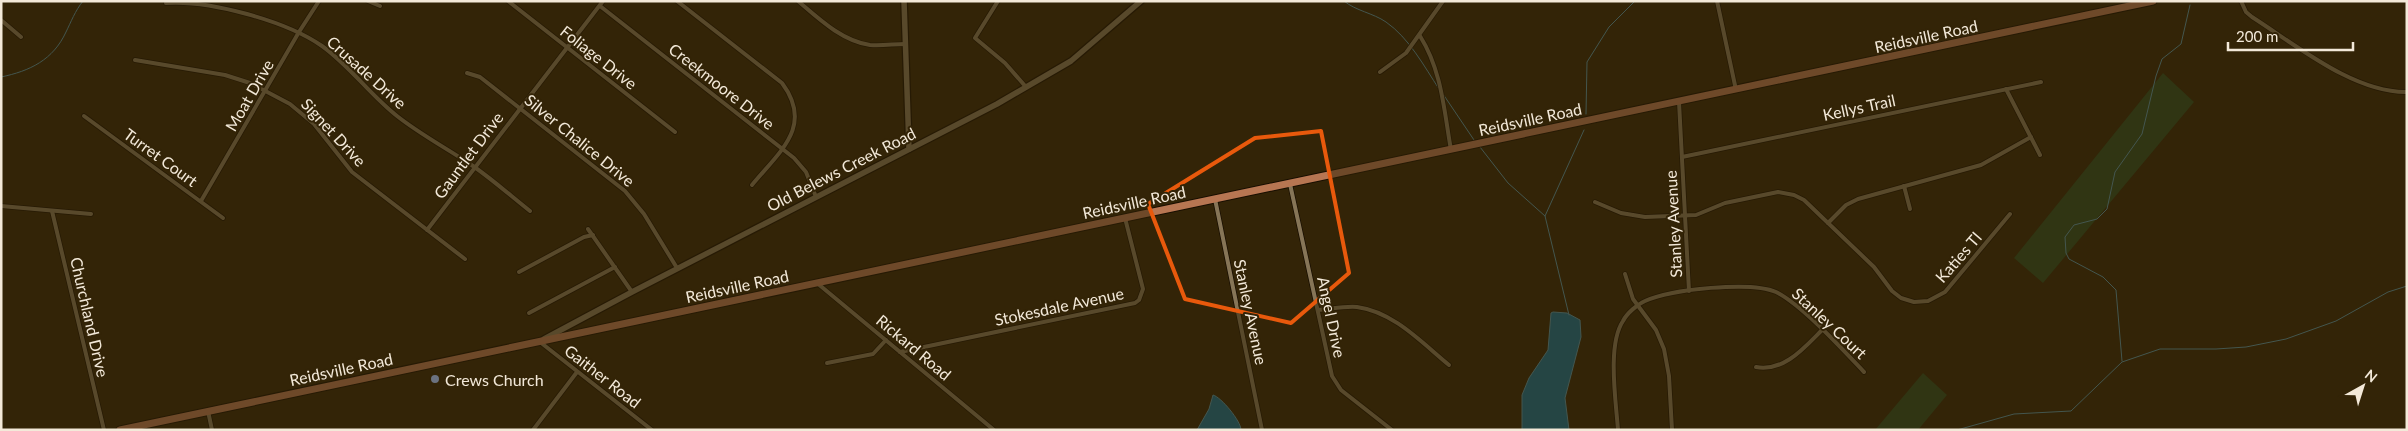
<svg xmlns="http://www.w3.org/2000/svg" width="2408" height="431" viewBox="0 0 2408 431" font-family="Lato,sans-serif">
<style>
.green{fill:#2d4922}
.water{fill:#156d8f;stroke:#5892a5}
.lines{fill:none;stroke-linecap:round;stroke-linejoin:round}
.stream{stroke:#5892a5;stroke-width:1}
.street-casing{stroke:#180e00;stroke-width:5.5}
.secondary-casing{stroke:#180e00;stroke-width:8}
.highway-casing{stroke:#180e00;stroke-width:9}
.street{stroke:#867557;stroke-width:4}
.secondary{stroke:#867557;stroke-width:5.5}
.highway{stroke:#b77652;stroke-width:7}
.marked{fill:none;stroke:#e8590c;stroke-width:4;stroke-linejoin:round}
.worship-dot{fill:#6b7280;stroke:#332407;stroke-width:2}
.labels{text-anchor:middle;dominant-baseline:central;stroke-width:4;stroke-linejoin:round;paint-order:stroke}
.street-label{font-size:16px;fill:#f3e9d9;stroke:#332407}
.poi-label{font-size:16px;fill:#f3e9d9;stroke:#332407;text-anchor:start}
</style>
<rect width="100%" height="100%" fill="#332407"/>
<g class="green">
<polygon points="2163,73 2194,102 2043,283 2014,258"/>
<polygon points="1923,373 1947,395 1918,430 1875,430"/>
</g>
<g class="water">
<polygon points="1553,312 1567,313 1580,320 1581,337 1565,398 1569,430 1522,430 1522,395 1529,378 1548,350 1551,313"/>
<path d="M1213 395C1221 397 1241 421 1241 430H1197L1209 409Z"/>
</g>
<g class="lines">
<g class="stream">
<path d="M1344 1C1356 11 1373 13 1386 22 1409 38 1424 66 1439 89"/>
<path d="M1 77C30 71 53 60 66 32 71 22 75 11 83 1"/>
<polyline points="1443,94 1474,140"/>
<polyline points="1586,114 1587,62 1609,27 1635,1"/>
<polyline points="1480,147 1508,183 1545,216"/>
<polyline points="1569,315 1545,216 1584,130"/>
<polyline points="2122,361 2116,290 2103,277 2069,259 2066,253 2065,237 2074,225 2097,219 2107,209 2115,172 2142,134 2156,76 2162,59 2181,44 2190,5"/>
<polyline points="1957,430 2014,414 2071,411 2122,362 2160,349 2216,349 2246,347 2286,339 2336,321 2388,292 2407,286"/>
</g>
<defs>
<g id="street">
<polyline points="368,1 380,6"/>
<polyline points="508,1 675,132"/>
<path d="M677 1 782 83C814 126 780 151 752 185"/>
<path d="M798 1C819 19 842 41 870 45 882 46 894 44 905 44"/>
<polyline points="998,1 975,38 1005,63 1026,87"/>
<polyline points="1717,1 1736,90"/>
<path d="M2241 1 2246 12 2252 17C2296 45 2354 93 2407 92"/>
<path d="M166 3C210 0 286 21 322 46 350 66 370 95 397 116 421 135 448 149 473 166 493 180 511 196 530 211"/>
<polyline points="600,6 794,158 806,172 816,197"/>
<polyline points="1,20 21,37"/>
<path d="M1420 36C1442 71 1444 111 1451 150"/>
<polyline points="135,60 225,75 250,83 290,104 314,124 352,172 465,259"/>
<polyline points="1380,72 1406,53 1443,1"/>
<polyline points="467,73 480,77 625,191 644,214 677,268"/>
<polyline points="2006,89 2040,155"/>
<polyline points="1679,102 1689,291"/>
<polyline points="84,116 223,218"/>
<polyline points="1682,157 2041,82"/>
<polyline points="1290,184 1332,376 1341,390 1392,430"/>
<polyline points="1904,186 1910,209"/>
<polyline points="1215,199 1262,430"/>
<polyline points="201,201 299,32 319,1"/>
<polyline points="1595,202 1621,213 1645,217 1696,215 1725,203 1778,192 1794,195 1804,200 1874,267 1892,291 1901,298 1914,302 1928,301 1945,292 2010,214"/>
<polyline points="1,206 91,214"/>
<polyline points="52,211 104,430"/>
<polyline points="1828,223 1846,205 1858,199 1981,165 2031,137"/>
<polyline points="588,229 632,292"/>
<polyline points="427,230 603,1"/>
<polyline points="519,272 584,237 593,235"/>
<polyline points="1625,274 1633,299 1656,330 1664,349 1669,376 1672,430"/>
<polyline points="817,283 994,430"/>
<path d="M1318 310C1331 309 1344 306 1357 307 1394 312 1422 343 1449 365"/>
<polyline points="529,313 615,267"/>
<polyline points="540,342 652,430"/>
<polyline points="900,352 1135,303 1139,300 1143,289 1125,218"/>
<polyline points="827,363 873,354 886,340"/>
<path d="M1756 367C1784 372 1804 348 1822 330"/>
<polyline points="208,411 212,430"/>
<polyline points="533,430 577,372"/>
<path d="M1618 430C1616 401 1607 345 1623 321 1627 313 1638 304 1645 301 1670 289 1752 281 1776 292 1802 305 1843 350 1864 372"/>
</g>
<g id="secondary">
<polyline points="904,1 909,149"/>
<polyline points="544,339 632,292 997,104 1071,61 1141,1"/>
</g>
<polyline id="highway" points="120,430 2153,1"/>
</defs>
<use href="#street" class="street-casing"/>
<use href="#secondary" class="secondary-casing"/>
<use href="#highway" class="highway-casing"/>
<use href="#street" class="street"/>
<use href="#secondary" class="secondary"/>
<use href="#highway" class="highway"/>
</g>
<path d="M0 0H2408V431H0ZM1321 131 1349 273 1291 323 1185 299 1148 204 1255 138Z" fill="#332407" fill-opacity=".55" fill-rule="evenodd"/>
<path class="marked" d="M1321 131 1349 273 1291 323 1185 299 1148 204 1255 138Z"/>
<circle class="worship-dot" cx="435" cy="379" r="5"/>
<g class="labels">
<g class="street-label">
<text transform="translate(1926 36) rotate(-12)">Reidsville Road</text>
<text transform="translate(599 57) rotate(38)">Foliage Drive</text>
<text transform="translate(367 72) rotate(42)">Crusade Drive</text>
<text transform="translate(722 86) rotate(38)">Creekmoore Drive</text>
<text transform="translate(249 95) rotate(-60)">Moat Drive</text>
<text transform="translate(1859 107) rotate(-12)">Kellys Trail</text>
<text transform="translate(1530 119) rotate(-12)">Reidsville Road</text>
<text transform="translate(334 132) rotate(47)">Signet Drive</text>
<text transform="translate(580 140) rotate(39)">Silver Chalice Drive</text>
<text transform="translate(468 155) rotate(-53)">Gauntlet Drive</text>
<text transform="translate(161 157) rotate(36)">Turret Court</text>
<text transform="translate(841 169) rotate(-27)">Old Belews Creek Road</text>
<text transform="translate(1134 202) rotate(-12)">Reidsville Road</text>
<text transform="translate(1673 224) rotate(-93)">Stanley Avenue</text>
<text transform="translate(1958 257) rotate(-49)">Katies Tl</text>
<text transform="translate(737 286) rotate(-12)">Reidsville Road</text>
<text transform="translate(1059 306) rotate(-12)">Stokesdale Avenue</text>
<text transform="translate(1251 312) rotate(78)">Stanley Avenue</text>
<text transform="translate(90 317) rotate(77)">Churchland Drive</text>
<text transform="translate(1332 317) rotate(78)">Angel Drive</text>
<text transform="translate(1830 323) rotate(43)">Stanley Court</text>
<text transform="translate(914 347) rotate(40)">Rickard Road</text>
<text transform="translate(341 369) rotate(-12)">Reidsville Road</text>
<text transform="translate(603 376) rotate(38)">Gaither Road</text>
</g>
<g class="poi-label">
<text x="445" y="379">Crews Church</text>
</g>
</g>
<rect width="2408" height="431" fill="none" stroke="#f3e9d9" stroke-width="5"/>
<g transform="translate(2363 386) rotate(39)" stroke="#332407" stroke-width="4" paint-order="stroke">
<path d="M0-4L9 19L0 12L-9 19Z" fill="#f3e9d9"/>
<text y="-8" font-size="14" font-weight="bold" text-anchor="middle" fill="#f3e9d9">N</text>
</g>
<path d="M2228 42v8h125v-8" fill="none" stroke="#f3e9d9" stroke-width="2.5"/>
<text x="2236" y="42" font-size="15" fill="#f3e9d9" stroke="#332407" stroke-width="4" paint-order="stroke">200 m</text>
</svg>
